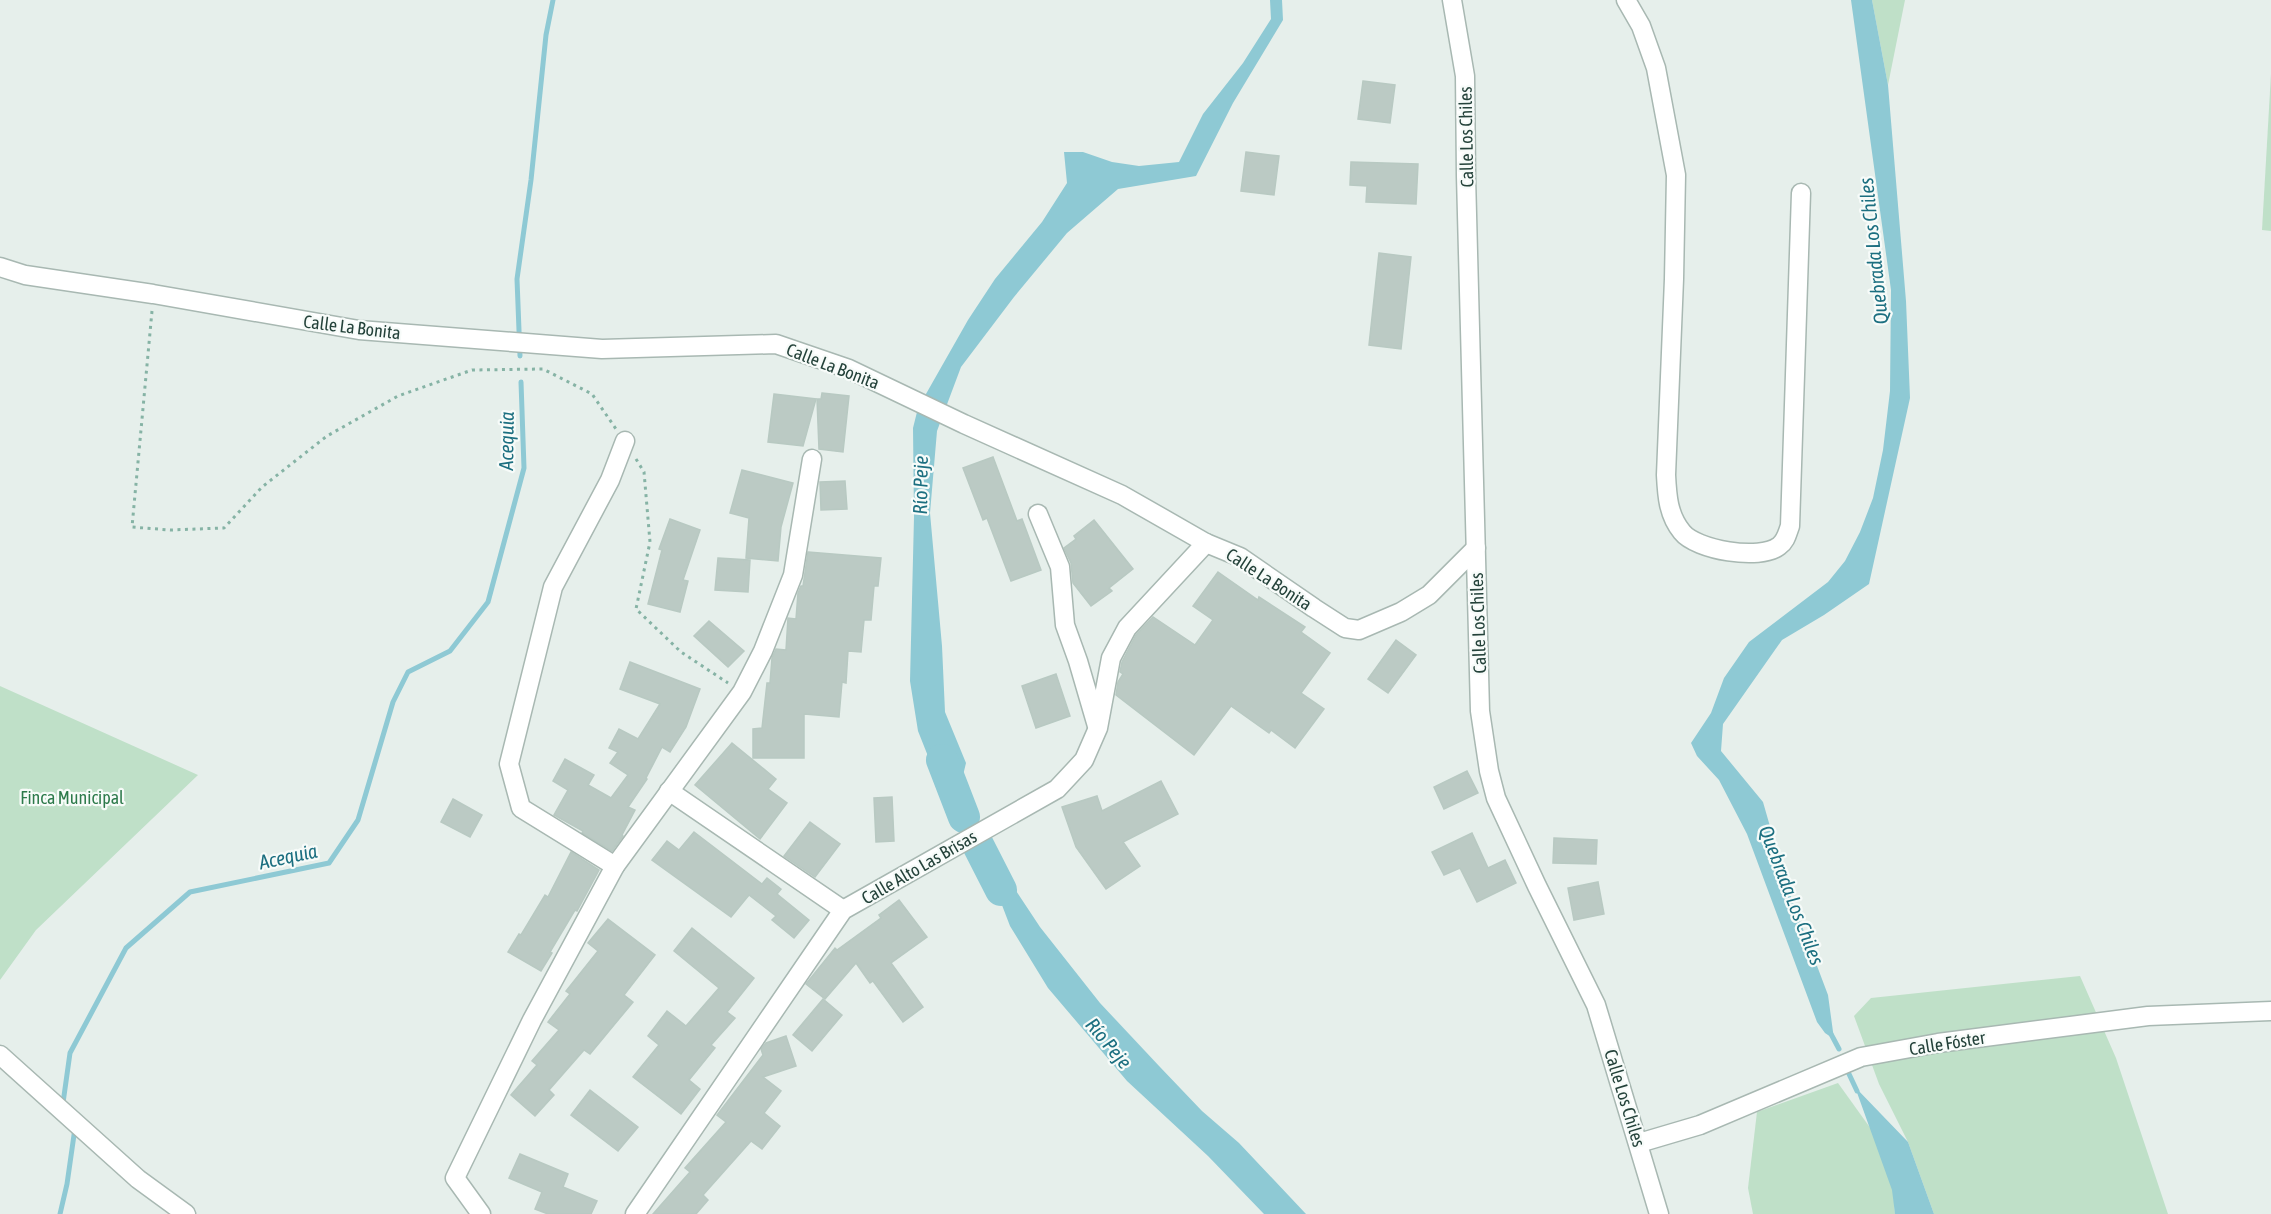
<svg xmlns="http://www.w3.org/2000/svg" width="2271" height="1214" viewBox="0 0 2271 1214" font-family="'Asap Condensed',sans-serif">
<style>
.green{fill:#bfe0c8}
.water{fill:#8ec9d4}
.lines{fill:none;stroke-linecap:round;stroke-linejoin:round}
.stream{stroke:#8ec9d4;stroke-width:5}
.river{stroke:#8ec9d4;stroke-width:32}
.building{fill:#bbcac4;stroke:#b8c9c2;stroke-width:1.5}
.minor-casing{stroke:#a8b8b2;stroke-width:21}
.path{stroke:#86b3a5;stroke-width:3;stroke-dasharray:3 4.5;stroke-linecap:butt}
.minor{stroke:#fff;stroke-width:18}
.labels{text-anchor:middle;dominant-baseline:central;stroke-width:4.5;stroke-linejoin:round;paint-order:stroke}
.street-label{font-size:18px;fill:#24423a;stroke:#f7fbf9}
.park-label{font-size:18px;fill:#2d7a4b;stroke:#f7fbf9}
.water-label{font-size:20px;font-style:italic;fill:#1c6f80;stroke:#f7fbf9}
</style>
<rect width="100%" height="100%" fill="#e6efeb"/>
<g class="green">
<polygon points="1872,0 1905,0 1888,85"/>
<polygon points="2271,74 2271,231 2262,230"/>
<polygon points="0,686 198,775 36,930 0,980"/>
<polygon points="2080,976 2116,1058 2168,1214 1934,1214 1908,1142 1879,1084 1854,1016 1871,998"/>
<polygon points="1838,1083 1871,1129 1893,1190 1895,1214 1753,1214 1748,1188 1757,1112"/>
</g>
<g class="water">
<polygon points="1270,0 1282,0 1283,20 1233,103 1196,176 1118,189 1067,233 1014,297 961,367 937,431 930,513 942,646 945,712 966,763 957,800 943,794 918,731 910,681 914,517 913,428 918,408 968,320 995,279 1042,222 1067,183 1064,152 1083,152 1112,162 1139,166 1179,162 1203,114 1243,63 1271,19"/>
<polygon points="1851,0 1872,0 1888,85 1906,301 1910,398 1869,584 1824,615 1782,640 1723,724 1721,751 1763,802 1788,889 1828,995 1834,1039 1825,1033 1817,1022 1747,834 1719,780 1697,756 1691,743 1711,713 1724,678 1749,642 1828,582 1845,561 1860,532 1873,498 1883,450 1890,391 1891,290"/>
<polygon points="982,853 1007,877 1040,927 1100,1003 1160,1067 1202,1111 1239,1143 1306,1214 1264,1214 1208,1156 1127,1081 1048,988 1010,926"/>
<polygon points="1855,1087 1908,1142 1934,1214 1895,1214 1892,1190"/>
</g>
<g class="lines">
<g class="stream">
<polyline points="520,356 517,279 531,180 546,35 553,0"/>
<polyline points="1831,1034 1839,1049"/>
<polyline points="1849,1074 1857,1091"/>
<polyline points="65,1106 63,1103 70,1053 126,948 190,892 329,863 358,820 393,702 408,672 450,651 488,602 524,468 521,382"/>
<polyline points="60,1214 67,1184 75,1128"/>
</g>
<g class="river">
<polyline points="942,760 964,817"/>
<polyline points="977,843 1001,890"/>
</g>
</g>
<g class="building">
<polygon points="1363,81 1395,85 1390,123 1358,119"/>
<polygon points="1246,152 1279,156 1274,195 1241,191"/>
<polygon points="1351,162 1418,164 1416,204 1366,202 1367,186 1350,185"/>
<polygon points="1379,253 1411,257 1401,349 1369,345"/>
<polygon points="822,393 849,396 843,452 819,449 817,399 821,399"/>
<polygon points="774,394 816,399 803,446 768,442"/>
<polygon points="993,457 1017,521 1022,519 1041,570 1011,581 987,518 983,520 963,468"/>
<polygon points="742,470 793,483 781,527 778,561 746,558 749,518 730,513"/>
<polygon points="845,481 847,509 821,510 820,482"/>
<polygon points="670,519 700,530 683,580 688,581 680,612 648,604 662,550 659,549"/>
<polygon points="1094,520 1133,569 1109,588 1112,591 1091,606 1073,583 1071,563 1064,548 1076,539 1074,536"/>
<polygon points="808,552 881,558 878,586 874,586 871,620 864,620 861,652 848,651 846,683 842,682 839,717 804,714 804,758 753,758 753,729 762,728 767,683 770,683 772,658 776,649 786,650 788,618 796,619 798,593 801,586 803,586"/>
<polygon points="718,558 750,560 748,592 715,590"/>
<polygon points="1218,572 1258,600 1259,597 1305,627 1301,632 1330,653 1301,693 1324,709 1295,748 1271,730 1269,733 1231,706 1194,755 1116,695 1118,682 1123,674 1120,672 1122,662 1136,635 1153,617 1195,645 1213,620 1193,606"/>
<polygon points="709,621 744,651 728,667 694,636"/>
<polygon points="1396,640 1416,655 1388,693 1368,679"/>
<polygon points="630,662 700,689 686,727 670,752 662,747 646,778 647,779 628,807 635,810 622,835 623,836 612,851 582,833 583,831 554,815 568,790 553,781 565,759 594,775 588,785 611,798 628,775 610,763 618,752 609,748 619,729 638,739 660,704 620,689"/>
<polygon points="1056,674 1070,716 1036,728 1022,686"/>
<polygon points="732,743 776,779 768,789 787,803 760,839 695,785"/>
<polygon points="1467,771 1478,793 1444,809 1434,787"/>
<polygon points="1161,781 1178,814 1123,842 1140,866 1106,889 1076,847 1062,807 1097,796 1102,811"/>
<polygon points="892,797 894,841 876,842 874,798"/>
<polygon points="453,799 482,815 470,837 441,822"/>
<polygon points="810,822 840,844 815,877 784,856"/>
<polygon points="694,832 762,884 767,878 781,889 777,894 809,920 794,938 772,920 776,916 749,895 731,917 652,860 667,841 679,850"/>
<polygon points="1472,833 1488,868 1505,860 1516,883 1477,902 1460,868 1444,875 1432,852"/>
<polygon points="1554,838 1597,840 1596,864 1553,863"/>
<polygon points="571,852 599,870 577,911 575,910 550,952 552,953 541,971 508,952 519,934 521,935 545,895 548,897"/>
<polygon points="1598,882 1604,914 1574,920 1568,888"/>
<polygon points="899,900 927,937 891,963 923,1007 903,1022 873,981 870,983 856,963 825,999 806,984 835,948 837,950 881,918 879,915"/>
<polygon points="608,919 655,955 624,995 633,1002 590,1054 584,1050 549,1090 554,1095 535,1116 511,1095 537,1065 532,1061 559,1030 548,1022 570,994 566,991 598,951 588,943"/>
<polygon points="692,928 754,978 727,1012 735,1018 711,1045 715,1048 689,1080 700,1089 681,1114 633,1077 659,1045 648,1036 667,1011 686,1026 719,988 674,951"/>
<polygon points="823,999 842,1015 812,1051 793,1035"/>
<polygon points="786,1036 796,1066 763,1077 781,1091 764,1113 780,1126 762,1149 751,1141 703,1195 708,1200 696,1214 653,1214 690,1172 685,1168 726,1122 717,1115 763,1055 761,1049 766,1043"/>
<polygon points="590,1090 638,1127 618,1151 571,1115"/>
<polygon points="520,1154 568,1174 563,1187 597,1201 591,1214 548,1214 535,1209 542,1192 509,1178"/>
</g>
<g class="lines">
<defs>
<g id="minor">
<polyline points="1452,0 1465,76 1466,176 1480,711 1489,771 1496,798 1537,886 1596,1005 1659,1214"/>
<path d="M1626 0 1641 26 1656 68 1676 175 1674 279 1666 475C1667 495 1668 515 1682 532 1696 550 1760 561 1779 546 1786 541 1787 534 1790 526L1801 193"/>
<polyline points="0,267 25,275 153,294 359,330 602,349 776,344 849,369 964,424 1122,495 1206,543 1240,557 1314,608 1345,628 1359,630 1401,612 1429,595 1476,548"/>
<polyline points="1038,514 1060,567 1065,625 1078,661 1097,726"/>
<polyline points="669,791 843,910"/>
<polyline points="615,866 521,808 509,764 553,587 610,480 625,441"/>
<polyline points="0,1055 138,1179 186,1214"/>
<polyline points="1639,1143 1700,1125 1861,1057 1938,1043 2148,1016 2271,1011"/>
<polyline points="481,1214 455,1178 532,1020 615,866 742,692 763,651 793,575 812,459"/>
<polyline points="635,1214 843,910 1057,789 1084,760 1098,728 1111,658 1127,628 1206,543"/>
</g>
</defs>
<use href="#minor" class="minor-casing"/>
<g class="path">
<polyline points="152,311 132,527 170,530 224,528 262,487 327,436 398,396 472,370 543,369 592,394 616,429"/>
<polyline points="636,459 644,472 650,542 636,609 681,652 728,683"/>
</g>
<use href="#minor" class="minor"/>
</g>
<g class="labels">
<g class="street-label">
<text transform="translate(1466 137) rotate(-91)">Calle Los Chiles</text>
<text transform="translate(352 327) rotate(7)">Calle La Bonita</text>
<text transform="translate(833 366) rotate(21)">Calle La Bonita</text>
<text transform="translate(1269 579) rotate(33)">Calle La Bonita</text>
<text transform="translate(1478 623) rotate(-92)">Calle Los Chiles</text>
<text transform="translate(919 867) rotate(-30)">Calle Alto Las Brisas</text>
<text transform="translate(1947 1043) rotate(-9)">Calle Fóster</text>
<text transform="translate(1625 1098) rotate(73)">Calle Los Chiles</text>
</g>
<g class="park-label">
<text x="72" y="797">Finca Municipal</text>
</g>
<g class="water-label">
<text transform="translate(1873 251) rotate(-96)">Quebrada Los Chiles</text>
<text transform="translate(506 441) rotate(-89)">Acequia</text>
<text transform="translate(920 485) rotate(-89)">Río Peje</text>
<text transform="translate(288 856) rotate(-12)">Acequia</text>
<text transform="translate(1792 895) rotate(69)">Quebrada Los Chiles</text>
<text transform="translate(1109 1043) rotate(50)">Río Peje</text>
</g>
</g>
</svg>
